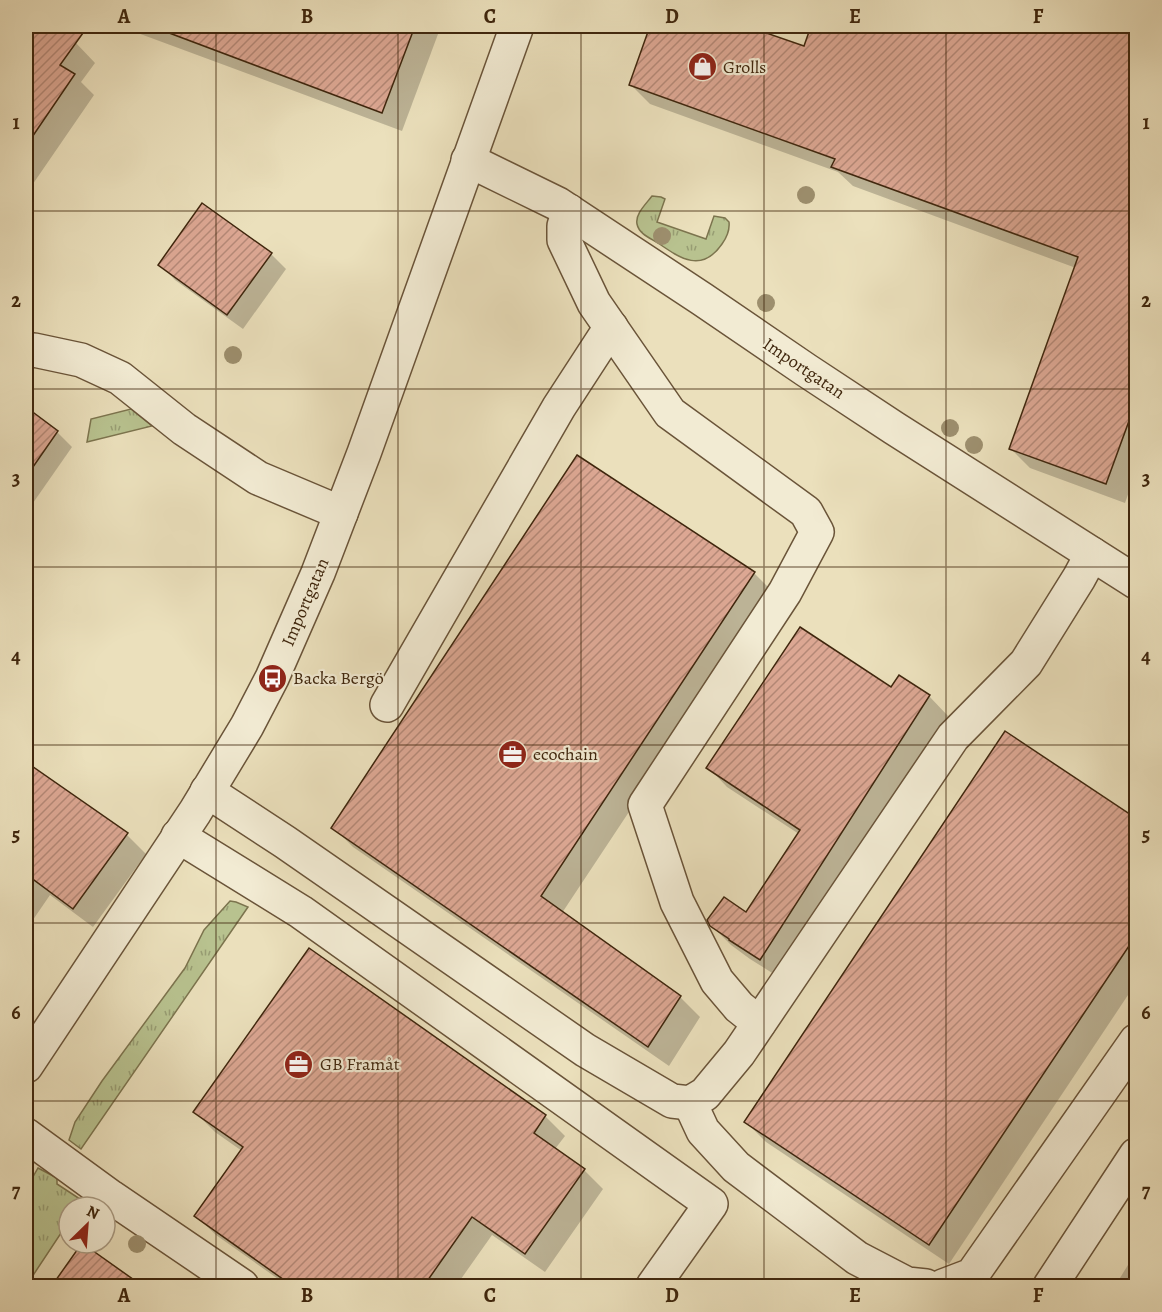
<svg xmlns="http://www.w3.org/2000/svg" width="1162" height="1312" viewBox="0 0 1162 1312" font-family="Alegreya,serif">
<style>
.grass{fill:url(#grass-tufts);stroke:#7c744e;stroke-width:1.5}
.shadow{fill:#0003}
.building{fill:url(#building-hatch);stroke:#3f260d;stroke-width:1.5}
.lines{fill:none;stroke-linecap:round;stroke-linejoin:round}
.minor-casing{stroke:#6a5439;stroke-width:36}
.minor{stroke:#f2ebd3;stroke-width:33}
.tree{fill:#9d8f6e}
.grid{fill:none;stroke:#3f260d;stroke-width:1.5;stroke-opacity:0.55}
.labels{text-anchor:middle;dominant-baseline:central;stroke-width:4.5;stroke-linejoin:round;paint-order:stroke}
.poi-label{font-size:18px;fill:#3f260d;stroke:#f2ebd3;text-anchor:start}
.street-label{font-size:18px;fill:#3f260d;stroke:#f2ebd3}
.neatline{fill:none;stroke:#3f260d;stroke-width:2}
.grid-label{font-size:20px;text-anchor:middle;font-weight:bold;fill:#3f260d}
</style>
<defs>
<pattern id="grass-tufts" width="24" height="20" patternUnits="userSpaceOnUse" patternTransform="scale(1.5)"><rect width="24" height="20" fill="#b8c28f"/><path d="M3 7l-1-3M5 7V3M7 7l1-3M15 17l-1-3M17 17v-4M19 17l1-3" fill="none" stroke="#979d73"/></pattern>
<pattern id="building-hatch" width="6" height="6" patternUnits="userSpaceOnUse" patternTransform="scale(1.5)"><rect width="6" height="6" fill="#dca793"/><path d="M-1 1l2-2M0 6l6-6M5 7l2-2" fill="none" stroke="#b48876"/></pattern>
</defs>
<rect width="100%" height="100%" fill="#ebe0bc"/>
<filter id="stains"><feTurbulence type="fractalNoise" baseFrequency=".00333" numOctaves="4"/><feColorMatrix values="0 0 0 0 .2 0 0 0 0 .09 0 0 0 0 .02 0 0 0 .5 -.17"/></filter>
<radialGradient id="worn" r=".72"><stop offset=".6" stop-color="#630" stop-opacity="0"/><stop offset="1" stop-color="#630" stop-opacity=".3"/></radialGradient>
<g class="grass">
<path d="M652 196 661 197 665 199 657 222 706 239 714 216 725 218 729 222C730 231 727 237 722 244 702 273 681 259 658 243 650 238 639 234 637 224 635 214 646 204 652 196Z"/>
<polygon points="131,409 152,426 87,442 91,419"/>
<polygon points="230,901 236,902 248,907 81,1149 69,1140 75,1122 102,1081 185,968 204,930"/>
<polygon points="38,1168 57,1178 57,1184 83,1201 79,1207 69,1207 69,1221 26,1286 26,1189"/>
</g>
<g class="shadow">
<polygon points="26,26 51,26 76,43 95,63 81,82 94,95 26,194"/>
<polygon points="128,26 441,26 402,131 135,32"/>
<polygon points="652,26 761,26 758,31 804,48 813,26 1136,26 1136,472 1125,503 1030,468 1010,448 1076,268 853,186 838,172 650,104 630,84"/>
<polygon points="271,254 286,269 243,329 175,280 160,264"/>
<polygon points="26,409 57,432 72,447 26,513"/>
<polygon points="754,573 774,593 562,913 680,997 700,1017 669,1066 353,847 333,827"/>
<polygon points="891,689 929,696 948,716 780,978 750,959 731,945 711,925 747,914 799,834 727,787 708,767"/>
<polygon points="26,764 127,835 146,854 93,927 50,895 26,930"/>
<polygon points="1136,821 1136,983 949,1264 766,1142 746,1122"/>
<polygon points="195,1112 545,1116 565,1136 555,1149 584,1170 603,1189 545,1272 492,1235 456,1286 288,1286 216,1235 196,1216 242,1151 215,1132"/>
<polygon points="1136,1231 1136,1249 1129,1241"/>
<polygon points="1136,1252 1136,1286 1115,1286"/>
</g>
<g class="building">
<polygon points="26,26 88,26 60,65 75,74 26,146"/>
<polygon points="157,26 415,26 382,113 156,28"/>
<polygon points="650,26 746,26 804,46 811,26 1137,26 1137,399 1106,484 1009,449 1078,257 831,167 835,159 629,85"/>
<polygon points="202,203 272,253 227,315 158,265"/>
<polygon points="26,407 58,431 26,477"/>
<polygon points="577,455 755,572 541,896 681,996 648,1047 331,828"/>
<polygon points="800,627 891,687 899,675 930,695 760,960 729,940 729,939 710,926 707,920 724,897 746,912 800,830 706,768"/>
<polygon points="1005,731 1137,819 1137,934 929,1245 744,1122"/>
<polygon points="26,762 128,833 73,909 26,874"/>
<polygon points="309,948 546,1115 534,1133 585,1169 525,1254 472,1217 423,1287 294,1287 194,1216 243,1147 193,1112"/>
<polygon points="82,1243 144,1287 51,1287"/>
</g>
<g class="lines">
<defs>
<g id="minor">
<polyline points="468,160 558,204 702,299 806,370 894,428 1136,582"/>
<polyline points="569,211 564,226 564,240 594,303 670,413 806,512 817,532 785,592 645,805 677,902 717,981 739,1007 759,1023"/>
<polyline points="26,352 34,350 81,360 120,378 184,429 258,478 341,513"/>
<polyline points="387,705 559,407 611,327"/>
<polyline points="207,791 285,842 585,1050 672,1101 690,1103 705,1094 739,1053 953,737 1026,663 1079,578 1092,554"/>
<polyline points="178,836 301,912 711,1204 653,1286"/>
<polyline points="26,1066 195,812 247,726 272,678 318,573 364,453 517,26"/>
<polyline points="690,1103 703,1131 736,1167 857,1258 907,1284 926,1286"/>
<polyline points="26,1135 111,1197 242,1286"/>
<polyline points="943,1286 972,1275 1136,1041"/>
<polyline points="1050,1286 1136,1155"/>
</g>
</defs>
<use href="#minor" class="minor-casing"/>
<use href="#minor" class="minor"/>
</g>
<g class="tree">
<circle cx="806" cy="195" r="9"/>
<circle cx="662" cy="236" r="9"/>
<circle cx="766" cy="303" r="9"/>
<circle cx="233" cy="355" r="9"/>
<circle cx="950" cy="428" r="9"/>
<circle cx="974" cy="445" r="9"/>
<circle cx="137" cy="1244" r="9"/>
</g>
<path class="grid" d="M216 26V1286M398 26V1286M581 26V1286M764 26V1286M946 26V1286M26 211H1136M26 389H1136M26 567H1136M26 745H1136M26 923H1136M26 1101H1136"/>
<defs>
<symbol id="shop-disc" viewBox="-11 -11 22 22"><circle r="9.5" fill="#8f2418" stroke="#f2ebd3"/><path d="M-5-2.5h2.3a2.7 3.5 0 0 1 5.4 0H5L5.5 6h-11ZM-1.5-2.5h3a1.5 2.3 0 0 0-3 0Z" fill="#fff"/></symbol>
<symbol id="bus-disc" viewBox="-11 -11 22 22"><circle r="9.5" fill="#8f2418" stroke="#f2ebd3"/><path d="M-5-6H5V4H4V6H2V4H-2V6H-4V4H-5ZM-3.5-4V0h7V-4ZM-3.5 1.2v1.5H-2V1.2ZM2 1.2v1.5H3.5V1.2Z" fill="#fff"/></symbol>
<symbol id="office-disc" viewBox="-11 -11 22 22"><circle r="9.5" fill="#8f2418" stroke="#f2ebd3"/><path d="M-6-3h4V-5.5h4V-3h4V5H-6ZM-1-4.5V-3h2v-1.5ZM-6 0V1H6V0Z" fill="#fff"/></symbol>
</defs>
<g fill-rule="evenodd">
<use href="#shop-disc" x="686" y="50" width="33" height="33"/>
<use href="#bus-disc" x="256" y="662" width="33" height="33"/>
<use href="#office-disc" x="496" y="738" width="33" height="33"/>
<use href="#office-disc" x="282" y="1048" width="33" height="33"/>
</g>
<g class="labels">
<g class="poi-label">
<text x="723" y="67">Grolls</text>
<text x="293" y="678">Backa Bergö</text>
<text x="533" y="754">ecochain</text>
<text x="320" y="1064">GB Framåt</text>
</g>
<g class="street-label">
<text transform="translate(804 368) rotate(34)">Importgatan</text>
<text transform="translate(305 602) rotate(-67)">Importgatan</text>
</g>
</g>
<rect width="1162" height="1312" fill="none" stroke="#ebe0bc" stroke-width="66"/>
<g transform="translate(87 1225) rotate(25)"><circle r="28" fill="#f2ebd3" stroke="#aa9c84" stroke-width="1.5"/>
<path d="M0-4.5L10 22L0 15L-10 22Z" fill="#8f2418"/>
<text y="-9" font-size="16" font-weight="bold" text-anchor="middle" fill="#3f260d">N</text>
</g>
<rect x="33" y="33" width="1096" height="1246" class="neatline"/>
<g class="grid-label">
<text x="124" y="23">A</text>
<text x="307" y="23">B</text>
<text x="490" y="23">C</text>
<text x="672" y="23">D</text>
<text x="855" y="23">E</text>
<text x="1038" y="23">F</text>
<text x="16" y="129">1</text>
<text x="1146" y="129">1</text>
<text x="16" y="307">2</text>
<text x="1146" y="307">2</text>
<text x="16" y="485">3</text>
<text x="1146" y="485">3</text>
<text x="16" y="663">4</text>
<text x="1146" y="663">4</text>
<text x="16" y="841">5</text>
<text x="1146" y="841">5</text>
<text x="16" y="1019">6</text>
<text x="1146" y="1019">6</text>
<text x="16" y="1197">7</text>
<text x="1146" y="1197">7</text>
<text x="124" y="1302">A</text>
<text x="307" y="1302">B</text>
<text x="490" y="1302">C</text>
<text x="672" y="1302">D</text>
<text x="855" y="1302">E</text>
<text x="1038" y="1302">F</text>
</g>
<rect width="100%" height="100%" filter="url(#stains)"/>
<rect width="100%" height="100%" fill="url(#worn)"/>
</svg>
